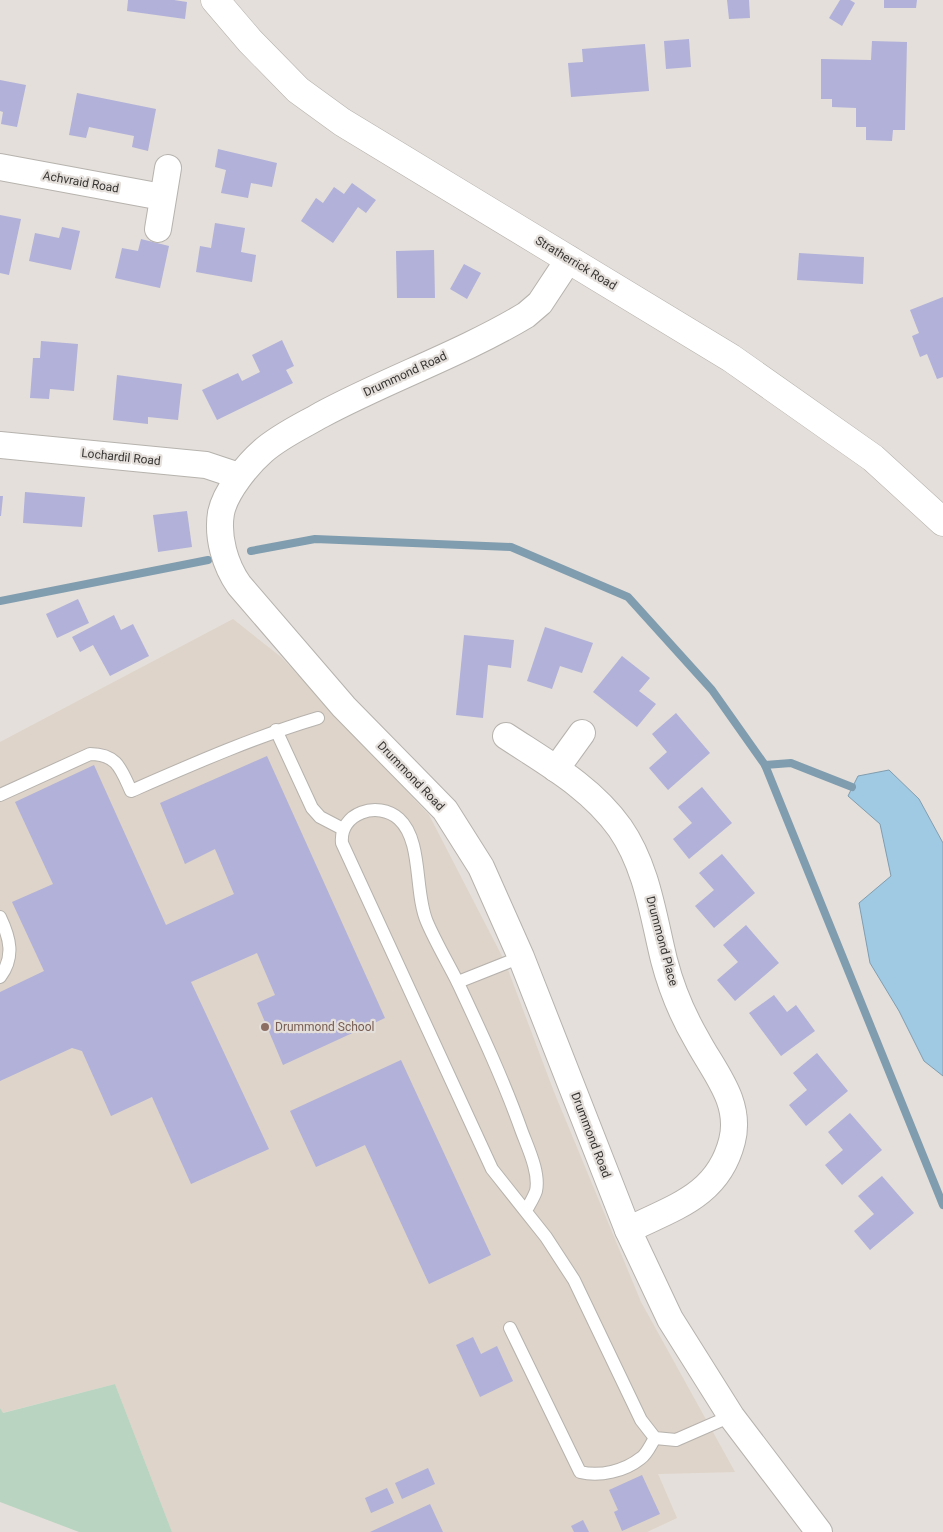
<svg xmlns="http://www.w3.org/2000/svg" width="943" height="1532" viewBox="0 0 943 1532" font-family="Roboto,sans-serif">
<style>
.built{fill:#ded4c9}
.green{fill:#b9d5c1}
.water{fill:#a0cae4;stroke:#809daf}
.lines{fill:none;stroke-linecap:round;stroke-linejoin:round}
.stream{stroke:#809daf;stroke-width:8}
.building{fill:#b1b1d9}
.service-casing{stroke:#b6b2ad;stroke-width:14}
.minor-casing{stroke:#b6b2ad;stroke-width:28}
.tertiary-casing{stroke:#b6b2ad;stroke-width:29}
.service{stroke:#fff;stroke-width:12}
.minor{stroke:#fff;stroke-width:26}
.tertiary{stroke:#fff;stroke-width:28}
.education-dot{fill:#8d6e63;stroke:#e4dfda;stroke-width:2}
.labels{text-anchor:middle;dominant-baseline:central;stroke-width:4.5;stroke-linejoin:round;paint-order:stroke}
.street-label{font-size:12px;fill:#373533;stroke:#e4dfda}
.education-label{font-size:12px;fill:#785e54;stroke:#e4dfda;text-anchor:start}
</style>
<rect width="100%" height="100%" fill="#e4dfda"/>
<polygon class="built" points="233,619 281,657 429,815 505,962 554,1092 641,1302 735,1472 658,1474 677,1518 647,1532 172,1532 115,1384 2,1413 0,1408 0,742"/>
<polygon class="green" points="115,1384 172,1532 79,1532 0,1502 0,1408 3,1413"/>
<polygon class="water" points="889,770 919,799 943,843 943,1076 924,1061 899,1011 870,963 859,903 891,876 880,824 848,796 858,776"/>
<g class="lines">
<g class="stream">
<polyline points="251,551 315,539 511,547 628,597 712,690 765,765 943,1205"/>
<polyline points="0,601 208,560"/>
<polyline points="765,765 791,763 852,787"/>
</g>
</g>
<g class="building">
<polygon points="128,0 174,0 187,2 185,19 127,11"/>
<polygon points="727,0 749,0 750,18 729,19"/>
<polygon points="840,0 850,0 855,3 842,26 829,18"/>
<polygon points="884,0 917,0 916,8 884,8"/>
<polygon points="689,39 691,67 666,69 664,41"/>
<polygon points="872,41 907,42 905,130 893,130 892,141 866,140 866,127 856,127 856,108 832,107 832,99 821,99 821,59 871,60"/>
<polygon points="645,44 649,91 571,97 568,63 583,62 582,49"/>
<polygon points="0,80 26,85 17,127 1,124 3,112 0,111"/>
<polygon points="77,93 156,109 148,151 132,147 134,136 89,127 86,138 69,135"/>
<polygon points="218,149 277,163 272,187 251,183 248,198 221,193 226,170 215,167"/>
<polygon points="352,183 376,200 366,213 358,207 333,243 301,221 316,198 323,203 334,187 344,194"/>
<polygon points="0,215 21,219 9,275 0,273"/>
<polygon points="215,223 245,228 241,252 256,255 252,282 196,272 200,246 211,248"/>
<polygon points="62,227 80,231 71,270 29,261 35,233 59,238"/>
<polygon points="141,239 169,246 160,288 115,278 122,248 138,251"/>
<polygon points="434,250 435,298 397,298 396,251"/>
<polygon points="799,253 864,257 863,284 797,280"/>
<polygon points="464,264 481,273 467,299 450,289"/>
<polygon points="943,297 943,377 937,379 927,354 920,357 912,336 919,333 910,310"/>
<polygon points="282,340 294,366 286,370 293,383 217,420 202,390 238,373 242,381 260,372 252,355"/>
<polygon points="41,341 78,344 74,391 50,389 49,399 30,398 33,358 40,358"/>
<polygon points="117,375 182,384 178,420 148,417 148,424 113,420"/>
<polygon points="25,492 85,497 82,527 23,523"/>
<polygon points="0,496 3,496 1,516 0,516"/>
<polygon points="187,511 192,547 158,552 153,515"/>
<polygon points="78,599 89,623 57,638 46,614"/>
<polygon points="114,615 121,630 133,624 149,656 110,676 93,645 80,652 72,637"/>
<polygon points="545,627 593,643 582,673 560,666 552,689 527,681"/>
<polygon points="464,635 514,640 511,668 488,665 483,718 456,715"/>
<polygon points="622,656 650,678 639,691 656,704 637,727 593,692"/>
<polygon points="676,713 710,753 668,790 649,768 667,752 652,734"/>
<polygon points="267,756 385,1018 283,1065 257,1003 275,995 257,953 191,982 269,1149 191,1184 152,1097 111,1116 82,1051 72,1048 0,1081 0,992 44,971 12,902 53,884 15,802 94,765 166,925 234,894 215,849 185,864 160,803"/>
<polygon points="702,787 732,823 689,859 673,839 692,823 678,807"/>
<polygon points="722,854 755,893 714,928 695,906 714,890 699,873"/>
<polygon points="746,925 779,963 735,1001 717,980 738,962 723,945"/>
<polygon points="774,995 787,1012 796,1005 815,1031 781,1056 749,1013"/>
<polygon points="817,1053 848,1091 806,1126 789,1105 807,1090 793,1073"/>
<polygon points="401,1060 491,1255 429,1284 365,1145 316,1167 290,1111"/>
<polygon points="850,1113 882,1150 842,1185 825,1165 843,1150 828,1132"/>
<polygon points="882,1176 914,1213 870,1250 854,1231 874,1214 858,1196"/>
<polygon points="473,1337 481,1354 497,1346 513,1381 480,1397 456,1345"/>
<polygon points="428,1468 435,1484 402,1499 395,1483"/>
<polygon points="642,1475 660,1514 622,1531 614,1512 618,1510 609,1490"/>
<polygon points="387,1488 394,1503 371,1513 365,1498"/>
<polygon points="430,1504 443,1532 370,1532"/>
<polygon points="583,1520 589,1532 574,1532 571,1526"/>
</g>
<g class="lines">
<defs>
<g id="service">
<polyline points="276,730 312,808 320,817 343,829"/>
<path d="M0 795 90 754C117 754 121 769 131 791 193 764 254 737 318 718"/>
<path d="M0 917C10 938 15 957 0 977"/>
<polyline points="458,982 521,957"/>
<path d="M526 1211C529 1205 534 1197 536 1191 540 1173 528 1148 522 1132 504 1081 481 1032 458 983 448 963 436 943 427 922 414 892 423 841 399 819 378 800 339 813 342 843L492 1169 546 1237 574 1280 641 1420 655 1438 676 1440 731 1416"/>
<path d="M510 1328 580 1472C600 1477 625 1471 641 1458 647 1454 651 1444 655 1438"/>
</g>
<g id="minor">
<polyline points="0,167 162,197"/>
<polyline points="158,229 168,168"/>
<path d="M569 259 540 303 526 315C461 354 388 379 321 415 302 426 280 436 263 451 248 464 225 492 221 513 217 537 225 565 239 585L344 707 445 810 481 867 521 957 628 1230 670 1319 731 1416 819 1532"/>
<polyline points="0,445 206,465 239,476"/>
<path d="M506 736C547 763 591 787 620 828 647 867 653 915 664 960 671 987 683 1016 697 1040 714 1072 742 1102 732 1141 718 1196 674 1207 628 1230"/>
<polyline points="556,769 582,733"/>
</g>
<polyline id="tertiary" points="215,0 250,41 298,90 342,122 731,358 873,458 943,522"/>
</defs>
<use href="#service" class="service-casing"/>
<use href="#minor" class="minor-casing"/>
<use href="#tertiary" class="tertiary-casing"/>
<use href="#service" class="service"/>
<use href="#minor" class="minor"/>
<use href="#tertiary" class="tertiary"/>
</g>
<circle class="education-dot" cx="265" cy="1027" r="5"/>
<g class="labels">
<g class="street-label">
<text transform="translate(81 182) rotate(10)">Achvraid Road</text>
<text transform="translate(576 263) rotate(31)">Stratherrick Road</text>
<text transform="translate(405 374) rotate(-25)">Drummond Road</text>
<text transform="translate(121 457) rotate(6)">Lochardil Road</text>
<text transform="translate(411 776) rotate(46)">Drummond Road</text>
<text transform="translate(662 941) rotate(75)">Drummond Place</text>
<text transform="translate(591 1135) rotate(69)">Drummond Road</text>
</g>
<g class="education-label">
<text x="275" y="1027">Drummond School</text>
</g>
</g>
</svg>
